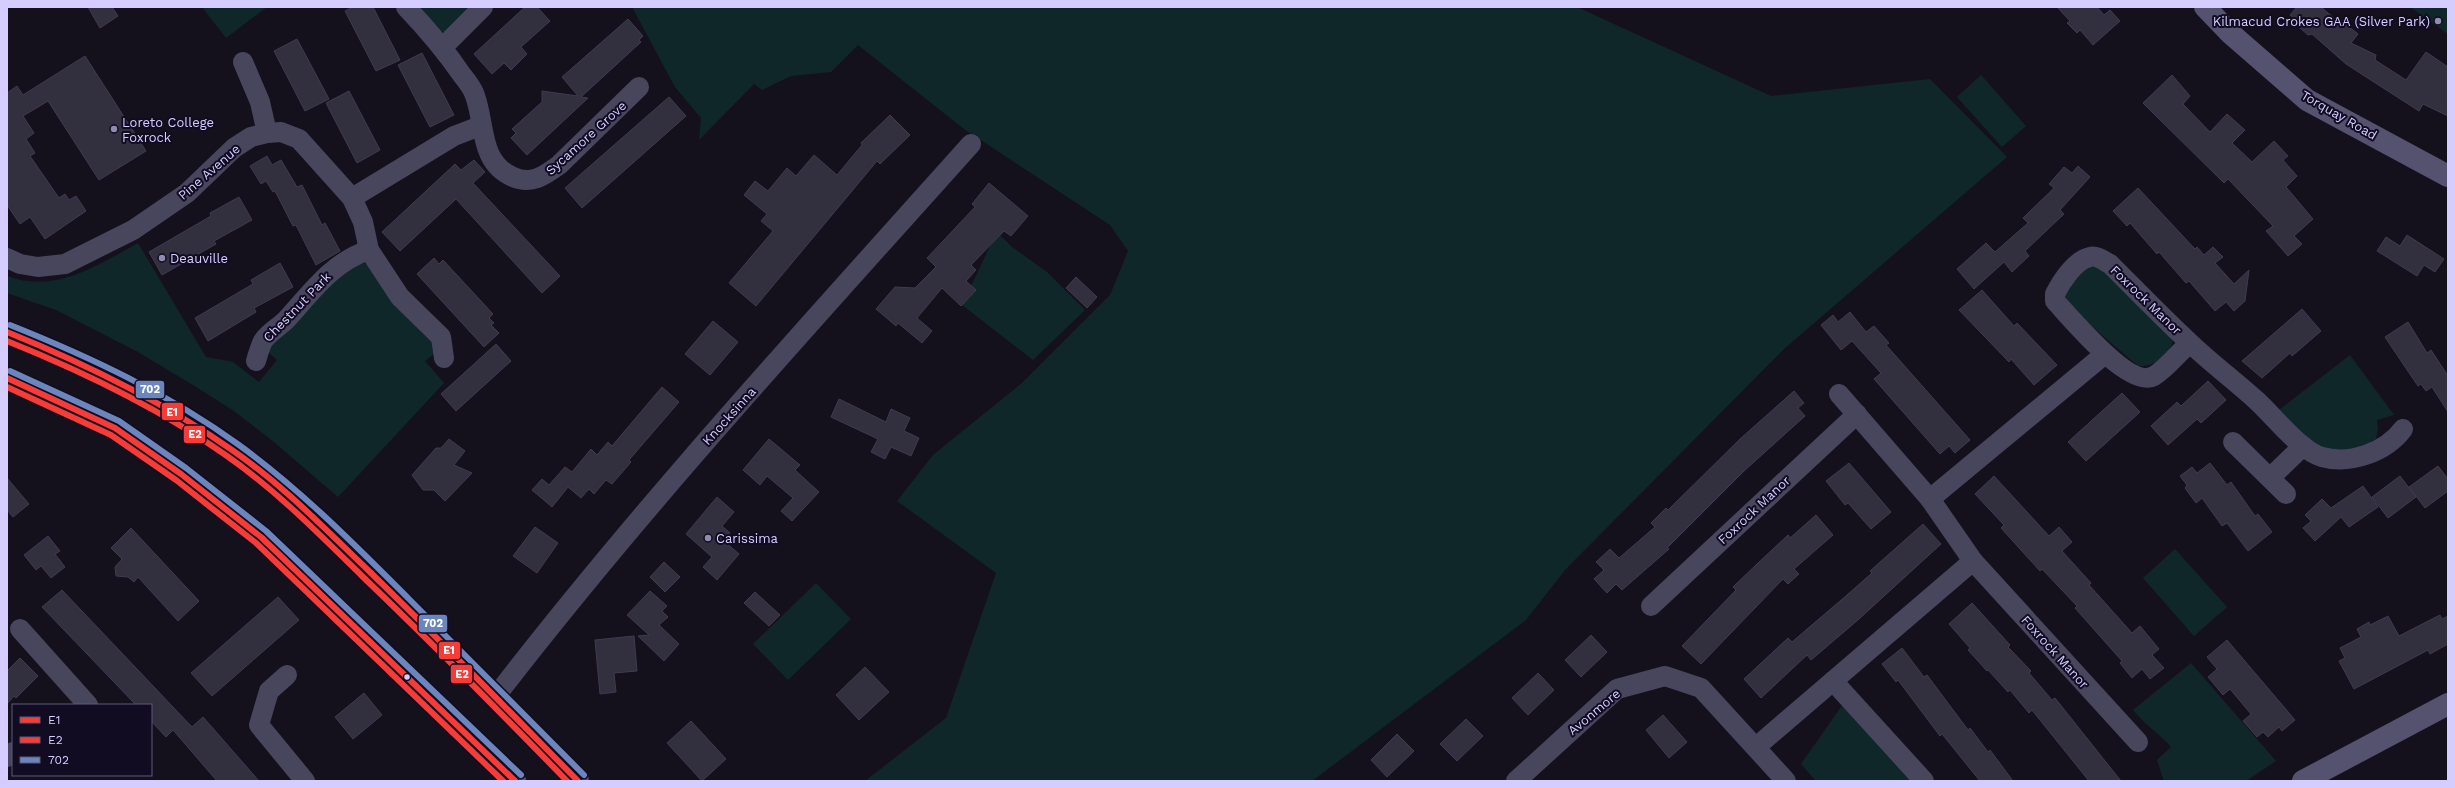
<svg xmlns="http://www.w3.org/2000/svg" width="2455" height="788" viewBox="0 0 2455 788" font-family="'Work Sans',sans-serif">
<style>
.green{fill:#10272a}
.building{fill:#322f3f;stroke:#403b51}
.lines{fill:none;stroke-linecap:round;stroke-linejoin:round}
.street{stroke:#48465d;stroke-width:20}
.secondary{stroke:#555270;stroke-width:22}
.highway{stroke:#644c64;stroke-width:22}
.bus-1-casing{stroke:#110c21;stroke-width:9}
.bus-2-casing{stroke:#110c21;stroke-width:9}
.bus-3-casing{stroke:#110c21;stroke-width:9}
.bus-1{stroke:#f73c38;stroke-width:6}
.bus-2{stroke:#f73c38;stroke-width:6}
.bus-3{stroke:#6b86bd;stroke-width:6}
.poi-dot{fill:#918bb0;stroke:#110c21;stroke-width:1.5}
.bus-dot{fill:#d5cdff;stroke:#110c21;stroke-width:1.5}
.labels{text-anchor:middle;dominant-baseline:central;stroke-width:4;stroke-linejoin:round;paint-order:stroke}
.poi-label{font-size:13px;fill:#d5cdff;stroke:#110c21;text-anchor:start}
.street-label{font-size:13px;fill:#d5cdff;stroke:#110c21}
.line-badge{stroke:#110c21;stroke-width:1.5}
.badge-label{font-size:11px;text-anchor:middle;font-weight:bold;fill:#fff}
</style>
<rect width="100%" height="100%" fill="#14111c"/>
<g class="green">
<polygon points="202,7 267,7 226,38"/>
<polygon points="415,7 475,7 448,33 433,29"/>
<polygon points="632,7 1577,7 1771,96 1930,79 2007,157 1784,349 1565,570 1526,620 1312,781 865,781 946,718 996,573 897,501 933,455 1022,383 1110,295 1128,251 1110,225 964,129 858,45 831,72 791,76 762,90 754,84 699,140 701,118 675,87"/>
<polygon points="2410,7 2448,7 2448,34"/>
<polygon points="1981,75 2026,126 2002,147 1957,97"/>
<polygon points="1000,235 1012,247 1047,272 1085,310 1033,360 962,305 990,246"/>
<path d="M138 243 206 357 233 362 259 382 277 360 270 354 267 347 346 268 364 263 370 266 438 346V351L425 361 444 383 338 497 274 442 234 411 193 385 138 352 56 310 7 293V276C55 294 96 266 138 243Z"/>
<path d="M2092 265 2099 266 2173 336C2173 354 2156 367 2138 366L2067 305 2064 295 2070 282Z"/>
<path d="M2350 355 2394 415 2377 420 2378 429 2376 439C2367 444 2356 451 2345 452 2317 455 2296 427 2279 410Z"/>
<polygon points="2175,549 2227,607 2194,636 2143,578"/>
<polygon points="816,583 851,619 788,680 753,644"/>
<path d="M2191 663 2276 761 2246 781H2164L2157 760 2171 747C2159 733 2145 725 2133 710Z"/>
<polygon points="1843,704 1913,781 1816,781 1801,764"/>
</g>
<g class="building">
<polygon points="88,7 112,7 118,16 100,28"/>
<polygon points="353,7 373,7 400,60 376,71 345,11"/>
<polygon points="525,7 537,7 550,21 521,47 527,54 511,70 504,63 492,74 474,54"/>
<polygon points="2057,7 2097,7 2104,15 2110,10 2120,21 2093,45 2080,30 2077,33 2067,23 2070,21"/>
<polygon points="2297,7 2321,7 2335,19 2337,17 2358,34 2351,43 2376,55 2375,60 2406,80 2426,52 2448,67 2448,116 2423,104 2419,111 2346,64 2312,34 2308,35 2299,27 2300,23 2290,15"/>
<polygon points="628,19 643,36 639,40 641,42 581,97 588,98 527,155 511,138 516,133 512,129 542,102 542,91 578,96 562,77"/>
<polygon points="297,39 329,99 305,111 274,51"/>
<polygon points="422,53 454,115 430,127 398,65"/>
<polygon points="85,56 146,151 99,180 48,101 23,116 34,133 26,139 35,153 30,156 59,198 65,194 69,200 76,196 86,211 45,239 30,217 20,224 7,205 7,93 17,86 23,95"/>
<polygon points="2172,75 2190,96 2183,104 2210,132 2227,114 2245,130 2232,143 2252,162 2274,141 2288,156 2283,160 2297,176 2286,187 2313,219 2294,236 2302,244 2288,256 2266,231 2273,226 2228,179 2224,183 2143,103"/>
<polygon points="349,91 380,150 357,163 326,103"/>
<polygon points="669,97 686,116 582,208 565,188"/>
<polygon points="890,115 910,135 880,164 877,161 756,306 729,283 773,231 761,221 767,214 744,195 755,181 768,191 787,168 796,176 814,155 837,175 862,145 861,143"/>
<polygon points="267,156 272,165 281,160 297,187 302,185 322,225 325,223 340,251 316,265 296,225 293,226 275,191 273,192 266,181 261,184 250,166"/>
<polygon points="474,160 485,172 473,183 560,276 542,293 456,199 400,251 382,232 455,164 461,170"/>
<polygon points="2078,166 2090,177 2060,210 2064,214 2025,251 2029,256 2012,272 2004,262 1974,289 1957,269 1986,243 1995,252 2028,223 2023,218 2054,188 2049,184 2064,167 2072,173"/>
<polygon points="989,183 1028,216 1011,236 1004,231 971,265 976,270 966,281 976,290 961,306 942,288 917,318 932,331 922,343 898,323 896,326 876,309 895,287 915,288 936,267 927,258 975,207 972,204"/>
<polygon points="2138,188 2195,249 2197,247 2204,255 2213,247 2223,257 2215,263 2234,284 2249,270 2245,301 2234,311 2226,302 2215,311 2189,281 2186,283 2159,252 2157,254 2130,223 2127,226 2113,211"/>
<polygon points="239,197 252,220 214,241 216,244 162,275 149,252 211,216 210,213"/>
<polygon points="2407,235 2444,259 2435,272 2424,265 2417,276 2377,251 2386,237 2400,246"/>
<polygon points="434,258 439,264 443,260 493,314 489,318 494,323 491,325 499,333 484,347 417,274"/>
<polygon points="280,263 293,287 254,308 256,312 208,341 195,318 253,284 251,280"/>
<polygon points="1076,277 1097,297 1087,308 1066,288"/>
<polygon points="1982,290 2014,326 2017,323 2057,365 2034,385 2011,359 2009,362 1959,310"/>
<polygon points="2302,309 2321,331 2292,356 2290,353 2262,378 2242,361"/>
<polygon points="1850,312 1866,332 1874,326 1889,343 1886,345 1970,440 1955,453 1949,446 1940,454 1874,379 1881,373 1852,341 1841,350 1821,325 1833,315 1838,322"/>
<polygon points="713,321 738,342 710,375 685,354"/>
<polygon points="2408,322 2427,353 2431,350 2448,376 2448,412 2432,387 2426,391 2421,384 2418,386 2385,337"/>
<polygon points="496,344 511,361 456,411 441,394"/>
<polygon points="2208,381 2226,400 2201,423 2197,419 2168,445 2151,426 2177,402 2181,406"/>
<polygon points="662,387 679,402 629,460 631,462 612,484 606,480 594,494 589,489 581,498 568,487 552,507 532,490 542,479 549,485 565,467 572,472 591,449 597,455 608,442 612,446"/>
<polygon points="1794,391 1804,403 1798,408 1805,416 1744,471 1667,548 1669,549 1622,590 1616,584 1607,593 1594,579 1604,570 1596,562 1610,549 1619,558 1655,527 1651,523 1666,508 1668,510 1740,439"/>
<polygon points="2122,393 2140,412 2086,461 2068,442"/>
<polygon points="839,399 886,422 891,409 910,418 904,431 919,438 911,456 891,447 885,459 871,452 878,439 831,417"/>
<polygon points="449,439 465,451 454,465 472,473 445,501 434,490 423,490 412,475 436,448 441,448"/>
<polygon points="769,439 800,465 795,470 819,492 792,521 781,511 793,498 767,476 760,485 743,470"/>
<polygon points="1849,463 1891,512 1871,529 1848,503 1845,505 1826,481"/>
<polygon points="2210,463 2227,485 2231,482 2255,516 2258,514 2272,532 2248,551 2227,523 2222,526 2202,498 2196,503 2185,488 2187,485 2180,476 2192,467 2197,473"/>
<polygon points="2438,466 2448,479 2448,491 2425,508 2409,487"/>
<polygon points="1994,476 2049,536 2059,527 2072,542 2062,551 2091,583 2089,585 2132,633 2140,626 2159,649 2152,655 2164,668 2150,679 2142,669 2132,678 2120,663 2122,661 2075,608 2077,606 2042,569 2040,571 2001,528 2004,525 1975,494"/>
<polygon points="2400,476 2416,497 2388,518 2372,497"/>
<polygon points="7,478 29,504 13,517 7,510"/>
<polygon points="2363,486 2378,507 2349,527 2341,517 2315,541 2303,528 2311,521 2305,515 2322,499 2331,508"/>
<polygon points="717,497 734,512 722,526 730,533 724,541 739,554 717,580 703,567 712,557 686,534"/>
<polygon points="1816,515 1833,535 1794,569 1799,574 1788,584 1783,579 1701,664 1682,646 1736,590 1733,587 1758,563 1788,535 1790,538"/>
<polygon points="1923,524 1941,544 1859,619 1811,660 1807,655 1761,698 1744,679 1788,638 1792,642 1847,595 1872,573 1870,571"/>
<polygon points="535,527 558,543 537,573 513,556"/>
<polygon points="131,528 199,601 178,621 138,577 134,582 128,577 116,576 115,567 122,559 111,548"/>
<polygon points="48,536 60,551 55,554 65,567 51,578 41,566 36,570 24,555"/>
<polygon points="664,562 680,577 665,592 650,577"/>
<polygon points="62,590 192,727 203,717 259,781 217,781 173,730 166,737 151,721 151,705 136,705 42,607"/>
<polygon points="650,591 667,606 662,611 668,617 659,625 679,644 664,661 638,636 649,635 627,615"/>
<polygon points="755,592 780,615 769,626 744,603"/>
<polygon points="278,597 299,620 212,696 191,673"/>
<polygon points="1972,603 2010,645 2008,647 2031,671 2029,673 2052,700 2055,698 2121,781 2089,781 2032,710 2029,713 2010,690 2008,692 1988,670 1987,671 1968,650 1970,648 1949,624"/>
<polygon points="2440,615 2442,619 2448,616 2448,644 2430,654 2428,650 2354,689 2339,661 2345,658 2340,648 2361,637 2357,629 2369,622 2370,625 2388,616 2399,636"/>
<polygon points="1591,635 1607,652 1581,677 1565,660"/>
<polygon points="634,636 637,671 614,673 616,692 600,694 595,640"/>
<polygon points="2227,640 2295,720 2282,731 2279,727 2268,737 2263,732 2257,737 2243,721 2251,714 2230,689 2223,695 2208,677 2217,669 2207,657"/>
<polygon points="1902,648 1924,677 1927,675 1968,730 1970,728 1988,752 1990,750 2013,781 1980,781 1942,734 1940,736 1898,680 1896,682 1882,664"/>
<polygon points="20,658 38,676 16,698 14,696 7,704 7,671"/>
<polygon points="865,667 889,692 859,720 836,695"/>
<polygon points="1538,673 1554,690 1528,715 1512,698"/>
<polygon points="364,693 382,715 353,739 335,717"/>
<polygon points="1663,715 1687,742 1669,758 1646,730"/>
<polygon points="1466,719 1483,736 1457,761 1440,744"/>
<polygon points="691,721 726,759 702,781 667,743"/>
<polygon points="1397,734 1414,751 1387,777 1371,760"/>
</g>
<g class="lines">
<g class="street">
<path d="M406 7C427 29 445 50 462 75 466 80 471 86 474 93 486 122 478 162 513 177 532 185 544 176 559 165L639 87"/>
<polyline points="443,47 483,7"/>
<polyline points="243,62 260,102 267,133"/>
<polyline points="352,198 454,136 480,126"/>
<polyline points="7,258 20,264 38,267 65,264 133,230 187,193 234,148 251,137 267,133 281,132 299,139 352,198 363,222 369,250 400,297 441,337 444,358"/>
<path d="M2190 343C2178 353 2167 368 2154 376 2130 390 2070 317 2055 301V294C2061 282 2075 260 2090 257 2097 255 2104 261 2110 264 2137 291 2163 318 2190 343 2211 363 2235 381 2256 400 2274 416 2300 451 2322 457 2350 465 2386 452 2403 429"/>
<path d="M256 361C258 354 260 347 263 341 268 333 279 327 286 320 311 293 332 262 369 250"/>
<polyline points="1839,394 1930,499 1973,561 2138,742"/>
<polyline points="2233,442 2286,494"/>
<polyline points="2270,478 2303,446"/>
<polyline points="1930,499 2105,354"/>
<polyline points="1651,606 1857,414"/>
<polyline points="20,629 88,705"/>
<polyline points="287,675 269,691 259,725 305,781"/>
<polyline points="1833,681 1924,781"/>
<path d="M496 696C644 504 809 325 971 144"/>
<polyline points="1756,747 1973,561"/>
<polyline points="7,757 13,752"/>
<polyline points="1516,781 1617,689 1665,676 1701,688 1786,781"/>
</g>
<g class="secondary">
<polyline points="2205,7 2230,33 2307,100 2448,176"/>
<polyline points="2303,781 2448,704"/>
</g>
<g class="highway">
<path d="M7 332C97 367 186 412 262 472 305 506 343 547 383 585 448 650 514 715 578 781"/>
<polyline points="7,378 115,428 181,474 261,537 515,781"/>
</g>
<defs>
<g id="bus-1">
<path d="M7 332C86 364 162 401 232 450 283 485 325 529 370 572 440 640 509 711 578 781"/>
<polyline points="7,378 115,428 181,474 261,537 515,781"/>
</g>
<g id="bus-2">
<path d="M7 341C84 372 159 408 227 456 277 491 319 534 362 576 432 643 500 712 567 781"/>
<polyline points="7,387 111,435 176,480 256,543 503,781"/>
</g>
<g id="bus-3">
<path d="M10 325C90 357 169 394 239 445 301 490 355 545 409 599 467 658 526 716 584 775"/>
<polyline points="10,371 119,421 186,468 266,531 521,775"/>
</g>
</defs>
<use href="#bus-1" class="bus-1-casing"/>
<use href="#bus-2" class="bus-2-casing"/>
<use href="#bus-3" class="bus-3-casing"/>
<use href="#bus-1" class="bus-1"/>
<use href="#bus-2" class="bus-2"/>
<use href="#bus-3" class="bus-3"/>
</g>
<g class="poi-dot">
<circle cx="2438" cy="21" r="4"/>
<circle cx="114" cy="129" r="4"/>
<circle cx="162" cy="258" r="4"/>
<circle cx="708" cy="538" r="4"/>
</g>
<circle class="bus-dot" cx="407" cy="677" r="3.5"/>
<g class="labels">
<g class="poi-label">
<text x="2430" y="21" text-anchor="end">Kilmacud Crokes GAA (Silver Park)</text>
<text x="122" y="122">Loreto College<tspan x="122" dy="15">Foxrock</tspan></text>
<text x="170" y="258">Deauville</text>
<text x="716" y="538">Carissima</text>
</g>
<g class="street-label">
<text transform="translate(2339 115) rotate(30)">Torquay Road</text>
<text transform="translate(586 138) rotate(-42)">Sycamore Grove</text>
<text transform="translate(209 172) rotate(-41)">Pine Avenue</text>
<text transform="translate(2146 300) rotate(44)">Foxrock Manor</text>
<text transform="translate(297 307) rotate(-46)">Chestnut Park</text>
<text transform="translate(729 416) rotate(-48)">Knocksinna</text>
<text transform="translate(1754 510) rotate(-43)">Foxrock Manor</text>
<text transform="translate(2055 652) rotate(48)">Foxrock Manor</text>
<text transform="translate(1594 712) rotate(-40)">Avonmore</text>
</g>
</g>
<g class="line-badge">
<rect x="135" y="380" width="30" height="19" rx="4" fill="#6b86bd"/>
<rect x="161" y="402" width="23" height="19" rx="4" fill="#f73c38"/>
<rect x="183" y="425" width="23" height="19" rx="4" fill="#f73c38"/>
<rect x="418" y="614" width="30" height="19" rx="4" fill="#6b86bd"/>
<rect x="438" y="641" width="23" height="19" rx="4" fill="#f73c38"/>
<rect x="450" y="664" width="23" height="20" rx="4" fill="#f73c38"/>
</g>
<g class="badge-label">
<text x="150" y="393">702</text>
<text x="172" y="416">E1</text>
<text x="195" y="438">E2</text>
<text x="433" y="627">702</text>
<text x="449" y="654">E1</text>
<text x="462" y="678">E2</text>
</g>
<rect width="2455" height="788" fill="none" stroke="#d5cdff" stroke-width="16"/>
<rect x="12" y="704" width="140" height="72" fill="#110c21" stroke="#5f597a"/>
<rect x="20" y="717" width="20" height="6" fill="#f73c38" stroke="#5f597a"/>
<text x="48" y="724" font-size="12" fill="#d5cdff">E1</text>
<rect x="20" y="737" width="20" height="6" fill="#f73c38" stroke="#5f597a"/>
<text x="48" y="744" font-size="12" fill="#d5cdff">E2</text>
<rect x="20" y="757" width="20" height="6" fill="#6b86bd" stroke="#5f597a"/>
<text x="48" y="764" font-size="12" fill="#d5cdff">702</text>
</svg>
